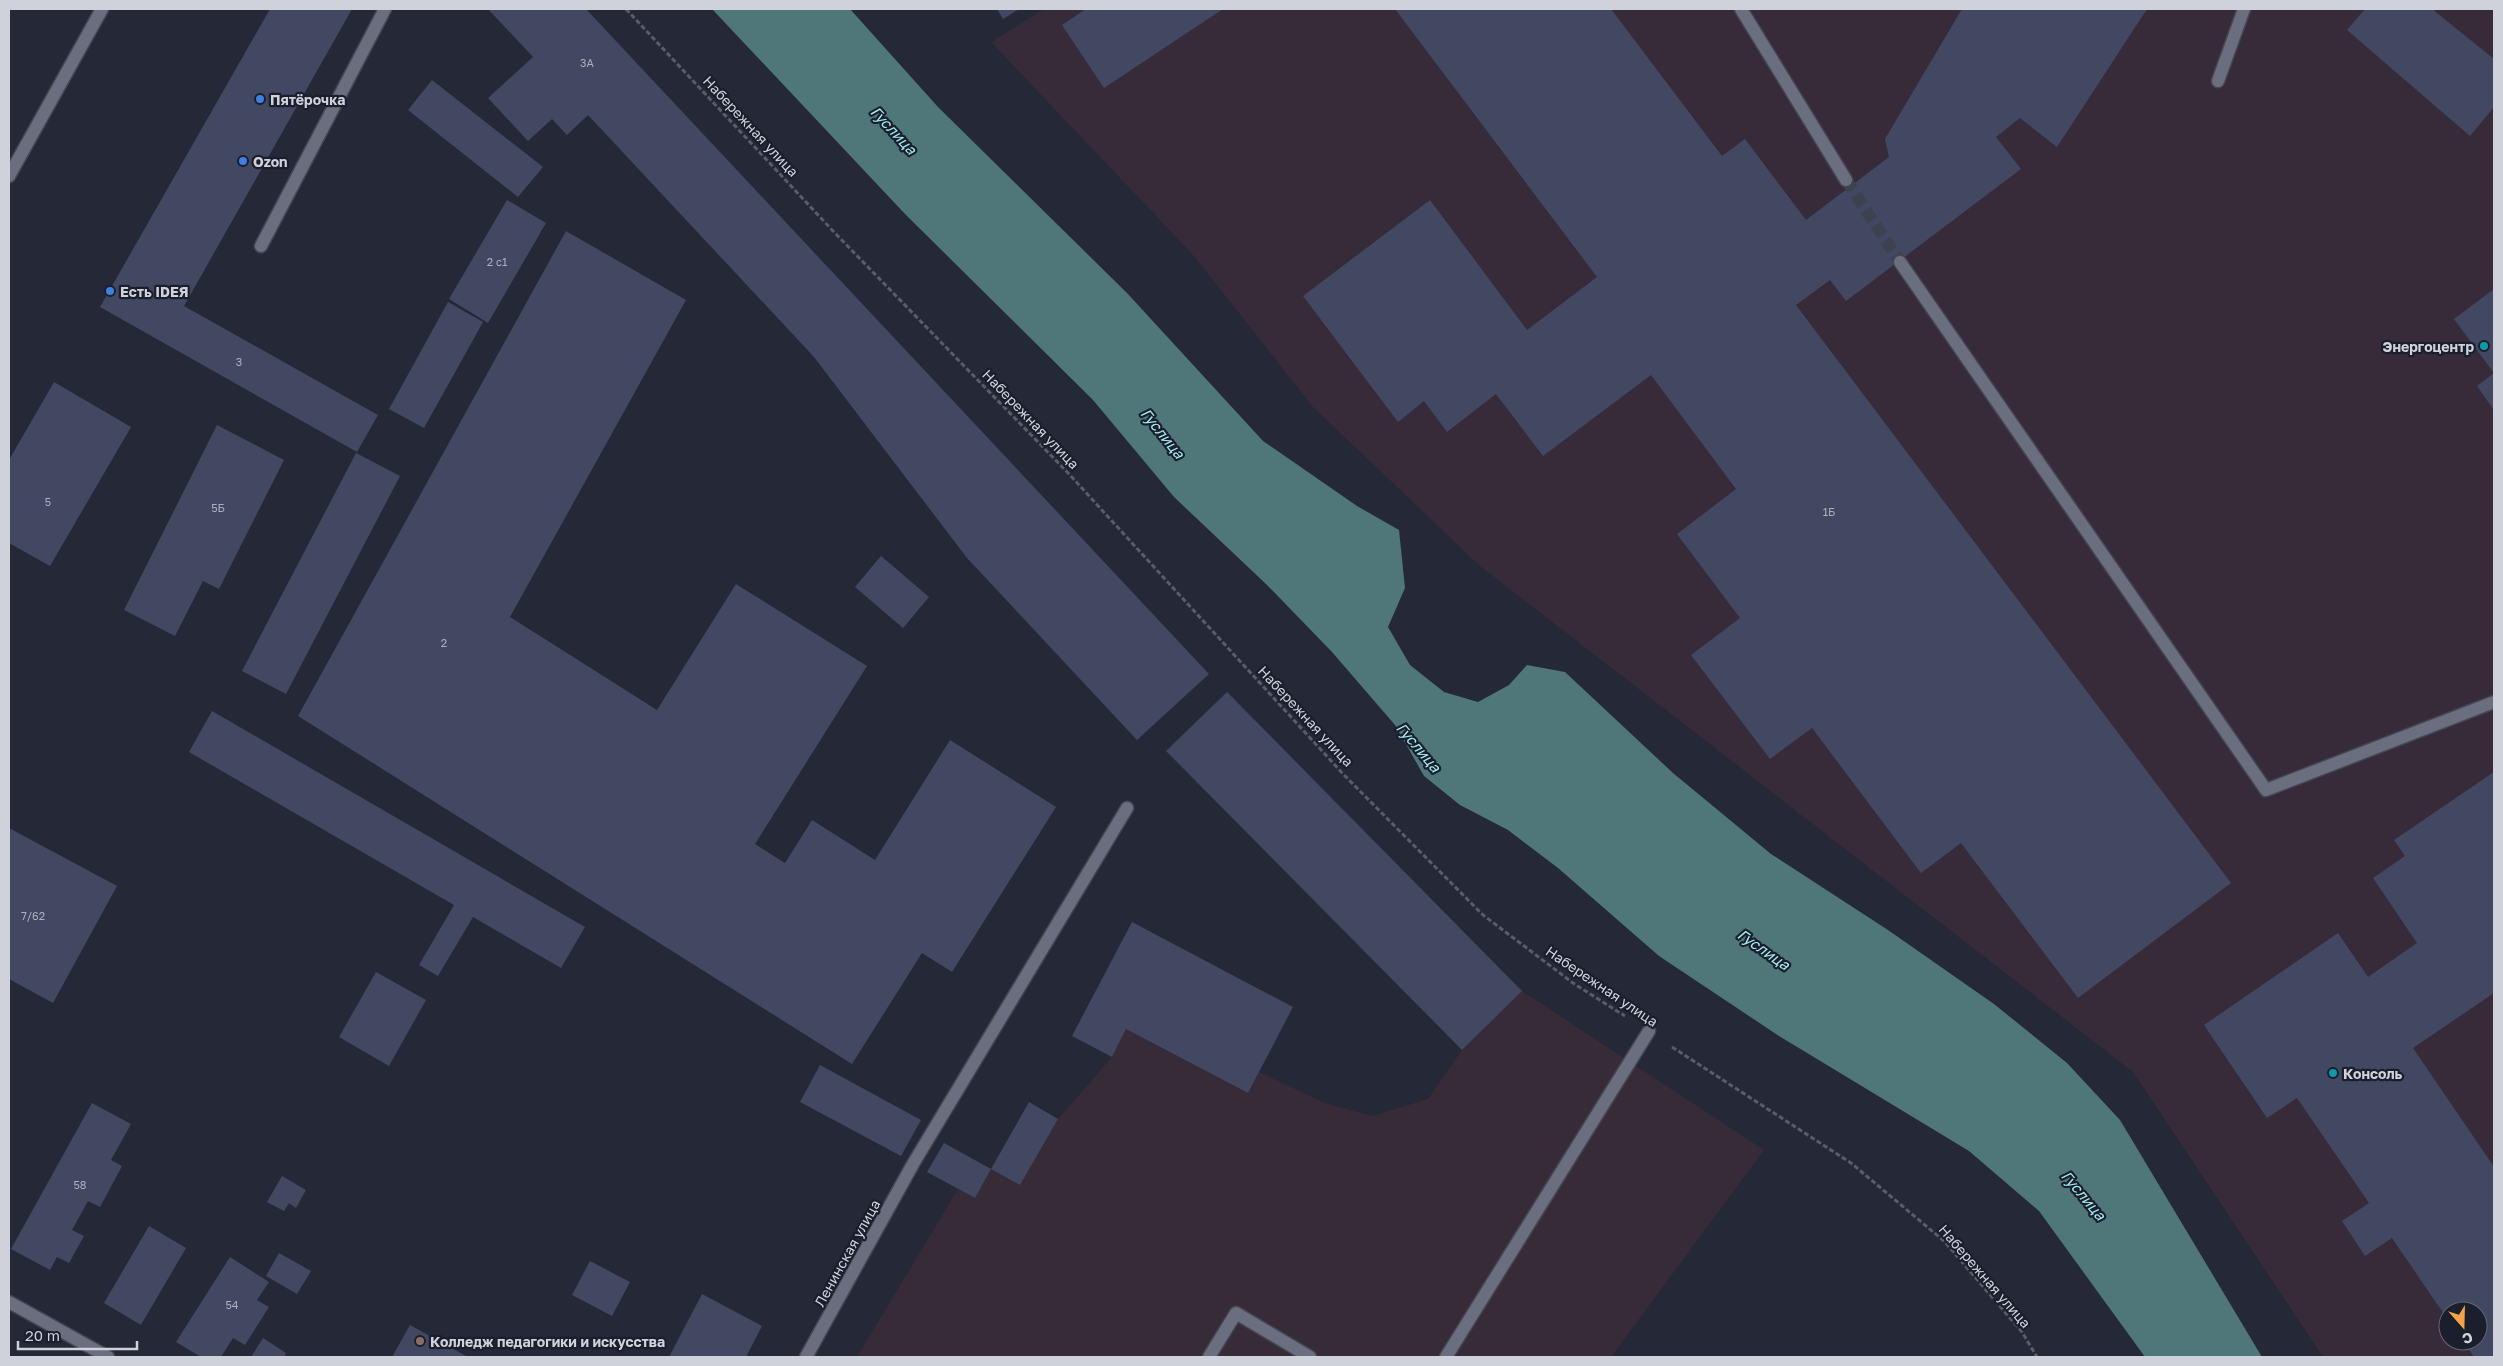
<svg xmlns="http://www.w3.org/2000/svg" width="2503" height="1366" viewBox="0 0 2503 1366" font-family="'Golos Text',sans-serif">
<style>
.commercial{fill:#372b3a;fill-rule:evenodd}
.medical{fill:#382b38}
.water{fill:#4f7678}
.building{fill:#424861}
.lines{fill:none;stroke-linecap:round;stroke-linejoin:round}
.minor-tunnel{stroke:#3e414f;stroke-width:12;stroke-dasharray:12 6;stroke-linecap:butt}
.minor-casing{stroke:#444652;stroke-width:15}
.path{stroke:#5a5d69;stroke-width:3;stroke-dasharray:5 2.5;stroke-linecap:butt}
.minor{stroke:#6b6e7f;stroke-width:12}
.shop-dot{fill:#3f7fe0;stroke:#1b1e2c;stroke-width:2}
.culture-dot{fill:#0f9aa8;stroke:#1b1e2c;stroke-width:2}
.education-dot{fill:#8d6e63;stroke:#1b1e2c;stroke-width:2}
.labels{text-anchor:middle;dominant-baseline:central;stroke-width:4.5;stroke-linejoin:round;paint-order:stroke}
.number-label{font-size:11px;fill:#acafbc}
.poi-label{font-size:14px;font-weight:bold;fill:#cfd1db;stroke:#1b1e2c;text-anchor:start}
.street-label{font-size:14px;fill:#cfd1db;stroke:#1b1e2c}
.water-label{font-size:15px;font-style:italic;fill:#a1ecf1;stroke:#1b1e2c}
</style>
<rect width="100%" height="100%" fill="#252836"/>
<path class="commercial" d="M1044 9H2494V1357H2323L2133 1072 1480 566 1313 407 1194 256 991 42ZM2448 1311H2478V1341H2448Z"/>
<polygon class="medical" points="1522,991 1764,1150 1611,1357 857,1357 958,1189 975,1198 991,1169 1020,1185 1058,1119 1112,1057 1126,1029 1248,1093 1259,1072 1325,1103 1372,1116 1428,1099 1462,1050"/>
<polygon class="water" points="712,9 850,9 938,107 1127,293 1263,441 1357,506 1399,530 1405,588 1388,627 1410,665 1444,692 1478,702 1509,685 1527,665 1565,672 1673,773 1771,854 1888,930 1994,1004 2067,1063 2120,1120 2262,1357 2145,1357 2039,1211 1969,1151 1779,1036 1659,956 1558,868 1508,830 1460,805 1424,776 1395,725 1332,652 1267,585 1174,497 1093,400 905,214"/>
<g class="building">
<polygon points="270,9 352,9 184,306 378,415 357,452 100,307"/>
<polygon points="488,9 586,9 1209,674 1137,740 967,558 814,357 588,115 567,135 552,119 528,141 488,98 533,57"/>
<polygon points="997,9 1019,9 1003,19"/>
<polygon points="1086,9 1223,9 1104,88 1062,25"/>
<polygon points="1395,9 1611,9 1722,156 1745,139 1806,220 1889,157 1885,139 1962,9 2147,9 2057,147 2020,118 1996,137 2021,169 1846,301 1830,280 1796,305 2231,883 2078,998 1961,843 1921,873 1812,728 1770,759 1691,655 1740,618 1677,534 1736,489 1651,375 1543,456 1496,394 1447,432 1424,401 1398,422 1303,296 1430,200 1527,330 1597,277"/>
<polygon points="2365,9 2432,9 2494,59 2494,107 2470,136 2347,30"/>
<polygon points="432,80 543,167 518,197 408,110"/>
<polygon points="507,200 546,223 488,323 449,299"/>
<polygon points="566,231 686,300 510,617 657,710 736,584 867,666 755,844 785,863 812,820 875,860 950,740 1056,807 952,972 922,953 852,1064 298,716"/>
<polygon points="2494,289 2494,410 2477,386 2494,373 2454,319"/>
<polygon points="448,302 483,322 424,428 389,409"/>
<polygon points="54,382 131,427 50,566 9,543 9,460"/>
<polygon points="217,425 284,460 219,589 203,581 175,636 124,610"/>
<polygon points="356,453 400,476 286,694 242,671"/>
<polygon points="881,556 929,597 903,628 855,587"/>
<polygon points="1227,692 1522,991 1462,1050 1166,751"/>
<polygon points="212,711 585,927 561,968 473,917 438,976 419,965 454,905 189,752"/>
<polygon points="2494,772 2494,993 2413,1048 2494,1167 2494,1357 2474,1357 2463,1341 2478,1341 2478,1311 2448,1311 2448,1320 2392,1238 2365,1256 2342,1221 2369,1203 2297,1098 2267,1118 2204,1025 2338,933 2368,977 2417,943 2373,878 2405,856 2394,840"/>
<polygon points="9,828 117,886 53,1003 9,979"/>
<polygon points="1132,922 1293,1007 1248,1093 1126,1029 1112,1057 1072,1036"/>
<polygon points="376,972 426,1000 389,1066 339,1037"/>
<polygon points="820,1065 921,1120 901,1156 800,1102"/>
<polygon points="1029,1102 1058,1119 1020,1185 991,1169"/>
<polygon points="92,1103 131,1124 111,1160 122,1166 100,1207 88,1201 72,1230 84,1236 69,1263 57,1257 50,1270 11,1249"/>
<polygon points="944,1143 991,1169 975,1198 927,1172"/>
<polygon points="282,1176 306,1190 296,1208 289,1203 284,1211 267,1202"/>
<polygon points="149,1226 186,1248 141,1325 104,1303"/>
<polygon points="279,1253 311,1271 297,1294 266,1276"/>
<polygon points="230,1257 269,1282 257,1300 269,1307 245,1345 233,1338 221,1357 201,1357 176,1342"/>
<polygon points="590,1261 630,1282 612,1316 572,1295"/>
<polygon points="702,1294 762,1326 746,1357 669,1357"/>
<polygon points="410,1325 468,1357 392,1357"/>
<polygon points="263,1338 286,1353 284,1357 251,1357"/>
</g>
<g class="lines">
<polyline class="minor-tunnel" points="1846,180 1900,262"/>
<defs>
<g id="minor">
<polyline points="1741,9 1846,180"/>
<polyline points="2218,81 2244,9"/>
<polyline points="9,176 102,9"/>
<polyline points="261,246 385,9"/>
<polyline points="1900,262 2266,790 2494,702"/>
<polyline points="9,1302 108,1357"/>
<polyline points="806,1357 913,1164 1127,808"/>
<polyline points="1209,1357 1236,1313 1310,1357"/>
<polyline points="1446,1357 1649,1031"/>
</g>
</defs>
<use href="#minor" class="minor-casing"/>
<g class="path">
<polyline points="626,9 833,231 1069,474 1344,775 1483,915 1573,983 1625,1016"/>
<polyline points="1672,1047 1851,1163 1944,1241 2022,1332 2037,1357"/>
</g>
<use href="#minor" class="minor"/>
</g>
<g class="shop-dot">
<circle cx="260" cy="99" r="5"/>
<circle cx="243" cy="161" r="5"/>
<circle cx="110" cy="291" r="5"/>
</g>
<g class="culture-dot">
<circle cx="2484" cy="346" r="5"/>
<circle cx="2333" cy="1073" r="5"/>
</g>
<circle class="education-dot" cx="420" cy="1341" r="5"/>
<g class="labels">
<g class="number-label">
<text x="587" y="62">3А</text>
<text x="497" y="261">2 с1</text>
<text x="239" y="361">3</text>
<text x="48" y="501">5</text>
<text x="218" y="507">5Б</text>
<text x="1829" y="511">1Б</text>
<text x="444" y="642">2</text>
<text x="33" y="915">7/62</text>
<text x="80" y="1184">58</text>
<text x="232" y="1304">54</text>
</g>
<g class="poi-label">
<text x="270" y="99">Пятёрочка</text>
<text x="253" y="161">Ozon</text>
<text x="120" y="291">Есть IDЕЯ</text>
<text x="2474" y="346" text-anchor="end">Энергоцентр</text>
<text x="2343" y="1073">Консоль</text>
<text x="430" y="1341">Колледж педагогики и искусства</text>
</g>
<g class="street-label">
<text transform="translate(751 126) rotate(47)">Набережная улица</text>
<text transform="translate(1031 419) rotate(46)">Набережная улица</text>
<text transform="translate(1306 716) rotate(47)">Набережная улица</text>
<text transform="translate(1602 986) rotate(34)">Набережная улица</text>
<text transform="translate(847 1253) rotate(-61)">Ленинская улица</text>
<text transform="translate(1985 1276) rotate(49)">Набережная улица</text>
</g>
<g class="water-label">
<text transform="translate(894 130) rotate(47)">Гуслица</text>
<text transform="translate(1163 433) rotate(51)">Гуслица</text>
<text transform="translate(1419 747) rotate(50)">Гуслица</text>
<text transform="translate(1764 949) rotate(35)">Гуслица</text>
<text transform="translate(2084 1195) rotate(50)">Гуслица</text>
</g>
</g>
<rect width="2503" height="1366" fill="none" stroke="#cfd1db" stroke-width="20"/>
<g transform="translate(2463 1326) rotate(160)"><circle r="24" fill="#1b1e2c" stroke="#636672"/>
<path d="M0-4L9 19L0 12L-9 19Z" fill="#f6a248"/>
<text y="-8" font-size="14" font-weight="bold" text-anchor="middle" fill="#cfd1db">С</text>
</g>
<path d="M18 1341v8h119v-8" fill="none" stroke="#cfd1db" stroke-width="2.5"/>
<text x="25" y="1341" font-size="15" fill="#cfd1db" stroke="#1b1e2c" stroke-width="4" paint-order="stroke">20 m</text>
</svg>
